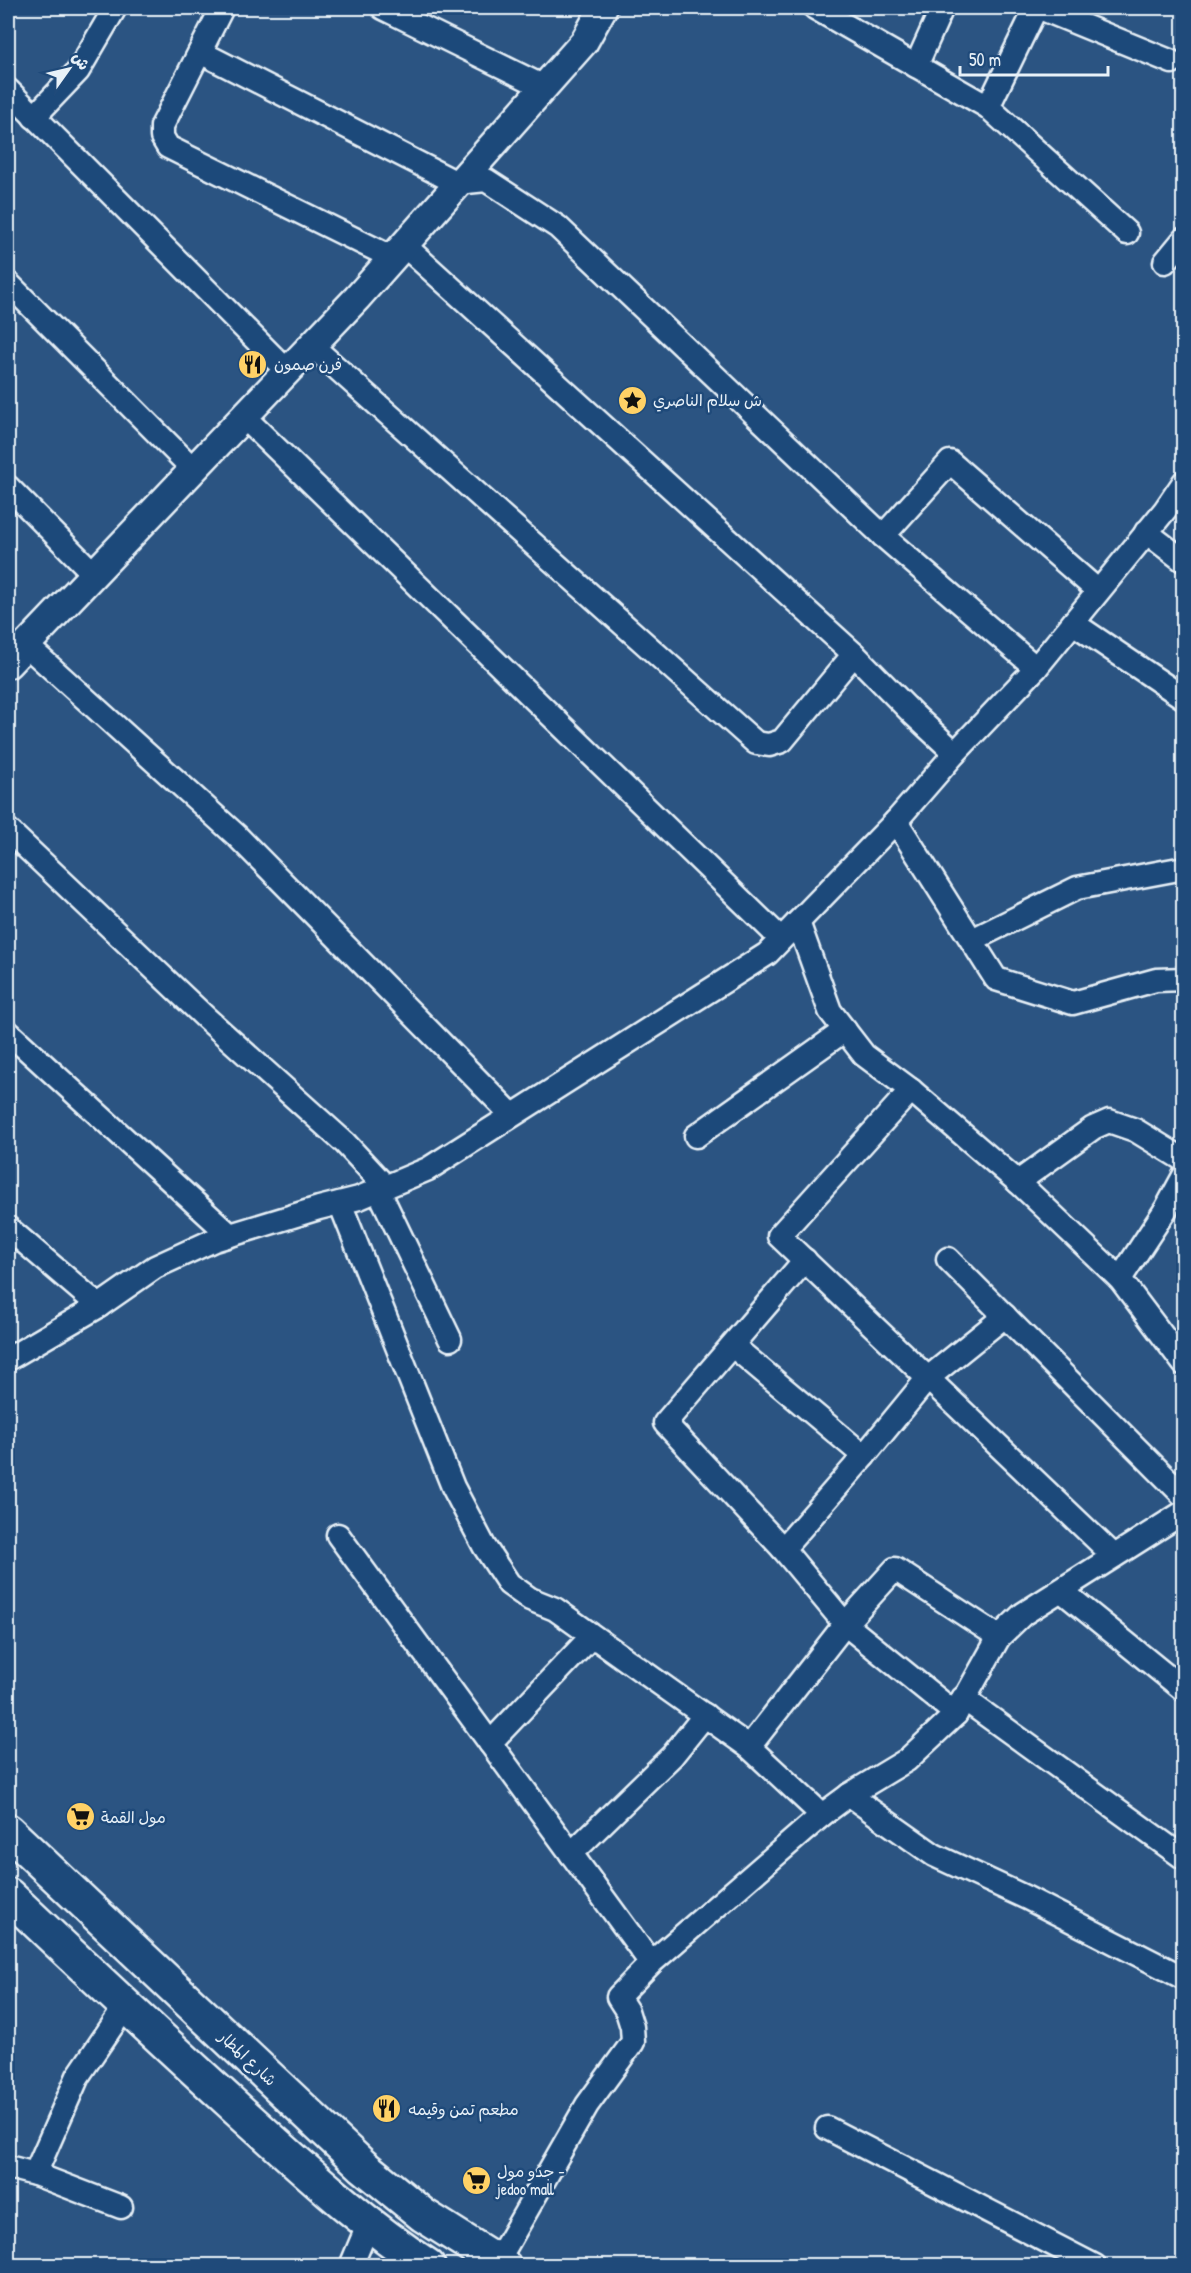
<svg xmlns="http://www.w3.org/2000/svg" width="1191" height="2273" viewBox="0 0 1191 2273" font-family="'Patrick Hand','Playpen Sans Arabic',sans-serif">
<style>
.lines{fill:none;stroke-linecap:round;stroke-linejoin:round}
.minor-casing{stroke:#e8f1f8;stroke-width:27}
.tertiary-casing{stroke:#e8f1f8;stroke-width:32}
.primary-casing{stroke:#e8f1f8;stroke-width:38}
.minor{stroke:#1f4a7a;stroke-width:22}
.tertiary{stroke:#1f4a7a;stroke-width:27}
.primary{stroke:#1f4a7a;stroke-width:33}
.labels{text-anchor:middle;dominant-baseline:central;stroke-width:5;stroke-linejoin:round;paint-order:stroke}
.poi-label{font-size:16px;fill:#e8f1f8;stroke:#1f4a7a;text-anchor:start}
.street-label{font-size:16px;fill:#e8f1f8;stroke:#1f4a7a}
</style>
<rect width="100%" height="100%" fill="#2b5482"/>
<filter id="ink" filterUnits="userSpaceOnUse"><feTurbulence type="fractalNoise" baseFrequency=".0167" numOctaves="2"/><feDisplacementMap in="SourceGraphic" scale="12" xChannelSelector="R" yChannelSelector="G"/><feConvolveMatrix kernelMatrix="1 2 1 2 8 2 1 2 1" color-interpolation-filters="sRGB"/></filter>
<g filter="url(#ink)">
<g class="lines">
<defs>
<g id="minor">
<polyline points="222,8 162,126 162,137 168,147 393,258"/>
<polyline points="383,8 544,87"/>
<polyline points="815,8 988,107 1127,233"/>
<polyline points="1040,8 1172,62"/>
<polyline points="200,52 457,183 486,180 558,227 883,536 1036,668"/>
<polyline points="916,66 942,8"/>
<polyline points="8,90 287,371"/>
<polyline points="988,107 1036,8"/>
<polyline points="34,117 78,71 115,8"/>
<polyline points="404,245 854,654 913,714 955,753"/>
<polyline points="1165,262 1184,239"/>
<polyline points="8,283 193,469"/>
<polyline points="312,346 756,743 769,745 782,741 854,654"/>
<polyline points="244,417 781,939"/>
<polyline points="8,487 94,574"/>
<polyline points="1146,532 1184,561"/>
<polyline points="883,536 950,462 1098,591"/>
<polyline points="1073,623 1184,698"/>
<polyline points="26,645 236,835 512,1115"/>
<polyline points="896,821 996,979 1073,1003 1156,980 1184,979"/>
<polyline points="8,830 205,1017 345,1143 385,1186"/>
<polyline points="798,922 830,1011 864,1055 911,1090 1018,1182 1120,1279 1184,1364"/>
<polyline points="972,940 1077,888 1184,868"/>
<polyline points="8,1032 230,1235"/>
<polyline points="911,1090 779,1236 1114,1556"/>
<polyline points="696,1136 845,1030"/>
<polyline points="1018,1182 1093,1128 1109,1121 1135,1130 1184,1160"/>
<polyline points="378,1189 450,1339"/>
<polyline points="340,1203 453,1487 484,1546 509,1584 530,1599 555,1609 749,1747 822,1815"/>
<polyline points="8,1228 99,1306"/>
<polyline points="948,1259 1184,1496"/>
<polyline points="805,1260 665,1423 783,1549 845,1624 956,1714"/>
<polyline points="1120,1279 1166,1209 1184,1176"/>
<polyline points="733,1346 864,1456"/>
<polyline points="8,1359 99,1306 155,1267 214,1240 319,1208 359,1198 428,1169 767,954 896,821 955,753 1036,668 1165,510 1184,482"/>
<polyline points="338,1535 651,1963"/>
<polyline points="783,1549 864,1456 928,1378 1005,1316"/>
<polyline points="1062,1591 1184,1690"/>
<polyline points="963,1698 1184,1858"/>
<polyline points="490,1743 592,1636"/>
<polyline points="749,1747 845,1624 895,1569 999,1637"/>
<polyline points="849,1795 934,1855 1027,1898 1184,1978"/>
<polyline points="571,1854 672,1756 705,1715"/>
<polyline points="827,2128 1095,2266"/>
<polyline points="8,2167 35,2174 121,2207"/>
<polyline points="35,2174 78,2076 125,2007"/>
<polyline points="497,2262 587,2105 633,2042 632,2027 627,2011 618,1997 651,1963 822,1815 849,1795 907,1760 956,1714 999,1637 1023,1614 1184,1512"/>
<polyline points="351,2266 369,2223"/>
</g>
<polyline id="tertiary" points="8,664 357,298 584,42 603,8"/>
<g id="primary">
<polyline points="8,1831 363,2166 423,2215 504,2266"/>
<path d="M8 1895C85 1968 163 2041 241 2112 301 2166 360 2222 428 2266"/>
</g>
</defs>
<use href="#minor" class="minor-casing"/>
<use href="#tertiary" class="tertiary-casing"/>
<use href="#primary" class="primary-casing"/>
<use href="#minor" class="minor"/>
<use href="#tertiary" class="tertiary"/>
<use href="#primary" class="primary"/>
</g>
</g>
<defs>
<symbol id="restaurant-disc" viewBox="-11 -11 22 22"><circle r="9.5" fill="#ffd166" stroke="#1f4a7a"/><path d="M-5-6h1v4h1v-4h1v4h1v-4h1v5L-1.5 .5V6h-2V.5L-5-1ZM5-6V6H3V1.5H1.5Q1.5-4 5-6Z" fill="#111"/></symbol>
<symbol id="sight-disc" viewBox="-11 -11 22 22"><circle r="9.5" fill="#ffd166" stroke="#1f4a7a"/><path d="M0-6L1.8-2.2L6-1.7L2.9 1.2L3.7 5.4L0 3.3L-3.7 5.4L-2.9 1.2L-6-1.7L-1.8-2.2Z" fill="#111"/></symbol>
<symbol id="supermarket-disc" viewBox="-11 -11 22 22"><circle r="9.5" fill="#ffd166" stroke="#1f4a7a"/><path d="M-6-5.5h2.5l.6 2H6L4.5 2H-2.5L-4.4-4H-6ZM-1.5 3.2a1.3 1.3 0 1 0 .1 0ZM3 3.2a1.3 1.3 0 1 0 .1 0Z" fill="#111"/></symbol>
</defs>
<g fill-rule="evenodd">
<use href="#restaurant-disc" x="236" y="348" width="33" height="33"/>
<use href="#sight-disc" x="616" y="384" width="33" height="33"/>
<use href="#supermarket-disc" x="64" y="1800" width="33" height="33"/>
<use href="#restaurant-disc" x="370" y="2092" width="33" height="33"/>
<use href="#supermarket-disc" x="460" y="2164" width="33" height="33"/>
</g>
<g class="labels">
<g class="poi-label">
<text x="274" y="364">فرن صمون</text>
<text x="653" y="400">ش سلام الناصري</text>
<text x="101" y="1817">مول القمة</text>
<text x="408" y="2109">مطعم تمن وقيمه</text>
<text x="497" y="2171">جدو مول -<tspan x="497" dy="18">jedoo mall</tspan></text>
</g>
<g class="street-label">
<text transform="translate(248 2058) rotate(43)">شارع المطار</text>
</g>
</g>
<rect width="1191" height="2273" fill="none" stroke="#1f4a7a" stroke-width="30"/>
<rect x="15" y="15" width="1161" height="2243" fill="none" stroke="#e8f1f8" stroke-width="2" filter="url(#ink)"/>
<g transform="translate(69 69) rotate(56)" stroke="#1f4a7a" stroke-width="4.5" paint-order="stroke">
<path d="M0-4.5L10 22L0 15L-10 22Z" fill="#e8f1f8"/>
<text y="-9" font-size="16" font-weight="bold" text-anchor="middle" fill="#e8f1f8">ش</text>
</g>
<path d="M960 66v9h148v-9" fill="none" stroke="#e8f1f8" stroke-width="3"/>
<text x="969" y="66" font-size="18" fill="#e8f1f8" stroke="#1f4a7a" stroke-width="4.5" paint-order="stroke">50 m</text>
</svg>
